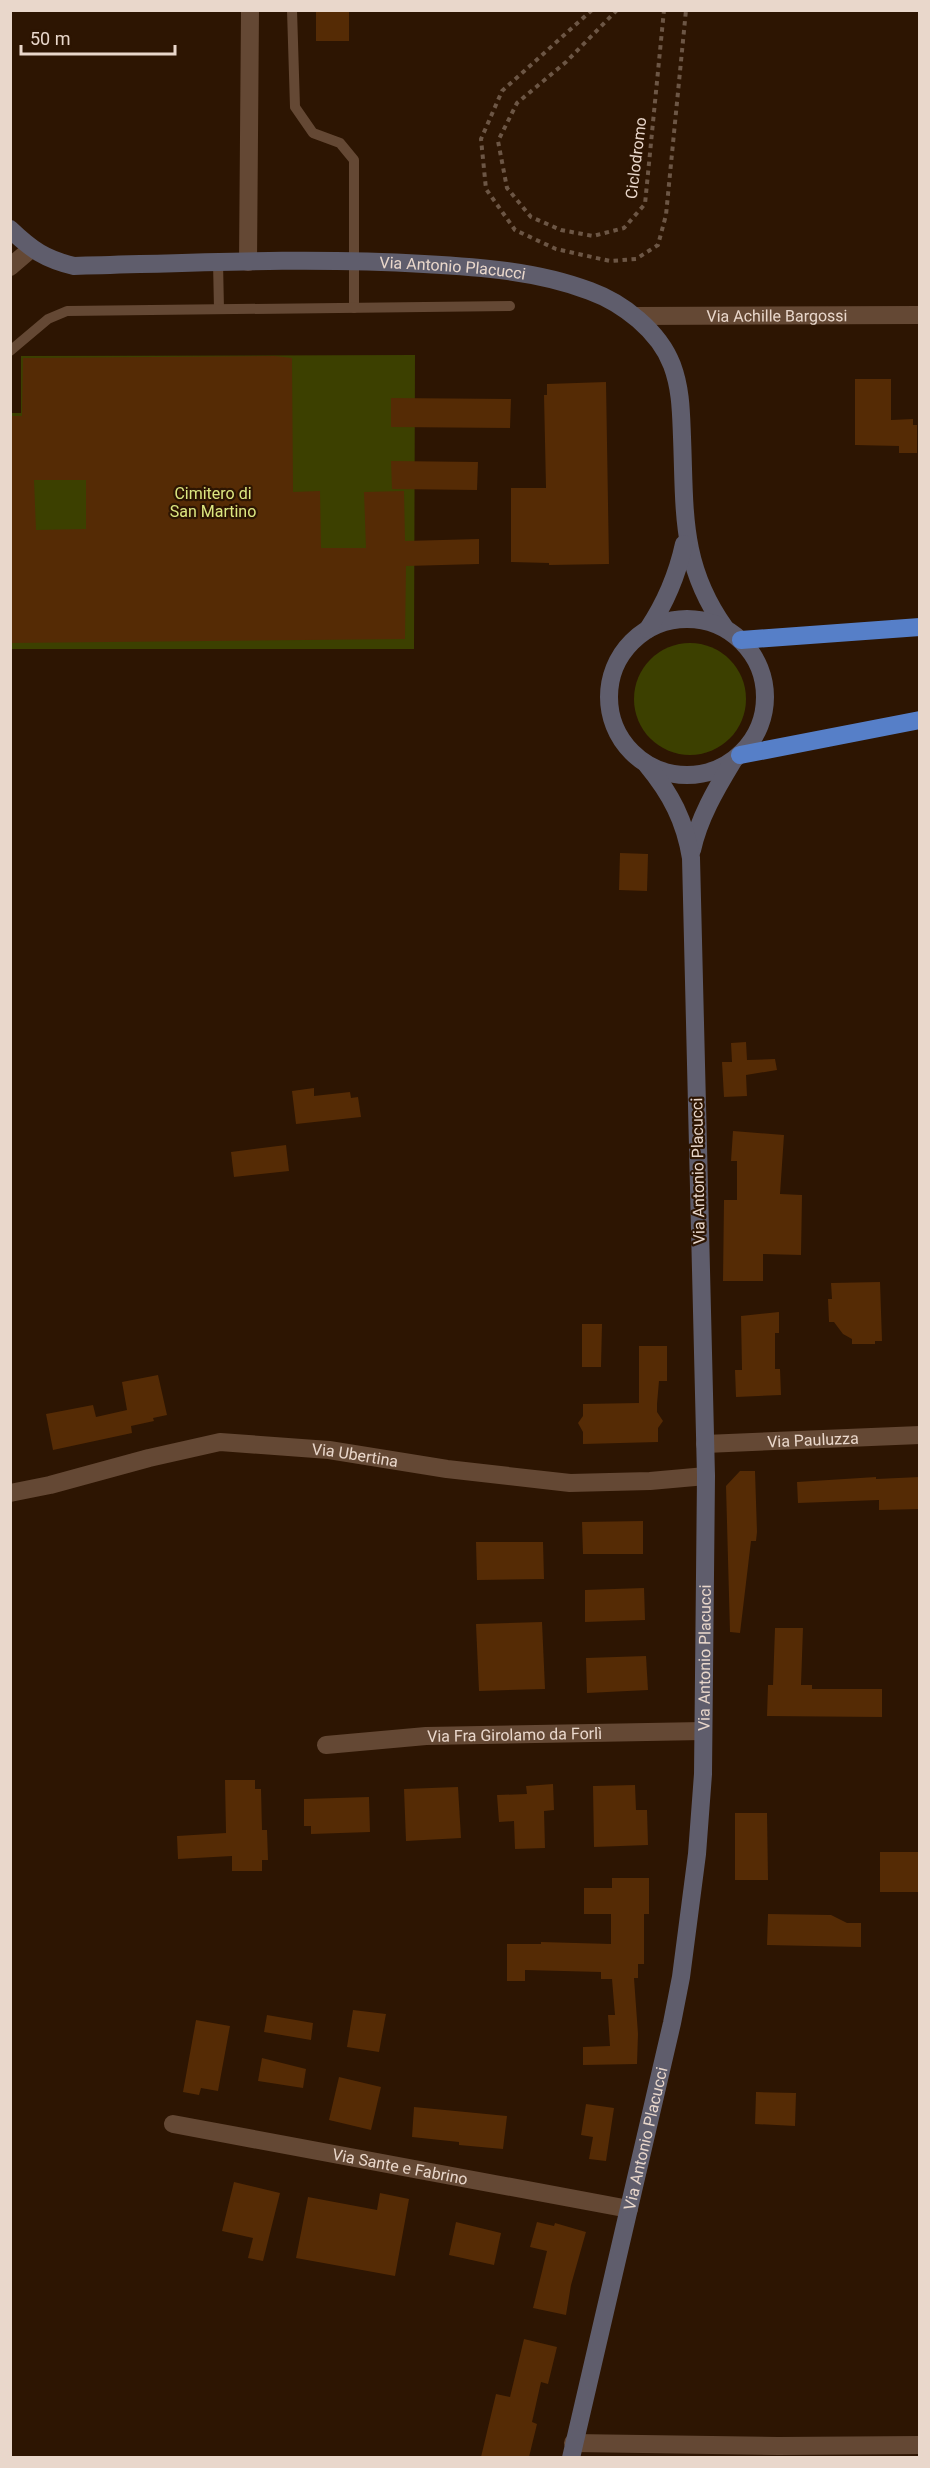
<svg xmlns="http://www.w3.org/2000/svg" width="930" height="2468" viewBox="0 0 930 2468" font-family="Roboto,sans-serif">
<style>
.green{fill:#3c4000}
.building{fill:#552b05;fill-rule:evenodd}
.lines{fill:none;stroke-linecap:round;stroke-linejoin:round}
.path{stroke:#6c5645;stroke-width:4;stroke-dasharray:4.5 4.5;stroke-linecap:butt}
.service{stroke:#644834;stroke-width:10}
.minor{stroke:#644834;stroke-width:18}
.secondary{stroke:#5f5d6c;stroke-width:18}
.trunk{stroke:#567fc8;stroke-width:18}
.labels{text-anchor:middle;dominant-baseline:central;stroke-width:4.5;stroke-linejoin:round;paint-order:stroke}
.street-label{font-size:16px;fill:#e9d7cb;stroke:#2d1502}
.park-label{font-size:16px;fill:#dce780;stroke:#2d1502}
</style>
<rect width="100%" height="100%" fill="#2d1502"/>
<g class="green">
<polygon points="415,355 414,649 11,649 10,413 21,413 21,356"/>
<circle cx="690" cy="699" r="56"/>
</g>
<g class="building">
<rect x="316" y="10" width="33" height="31"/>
<path d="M274 356 292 358 293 492 320 491 321 548H366L364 492 404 491 405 541 479 539V564L406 566 405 639 10 643V416H22L23 358ZM34 480H86V529L36 530Z"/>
<polygon points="855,379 891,379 891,420 913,419 913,425 917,425 917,453 899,453 899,446 855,445"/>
<polygon points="606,382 609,564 549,565 549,563 511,562 511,488 546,488 544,395 547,395 547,384"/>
<polygon points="391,398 511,399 510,428 391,427"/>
<polygon points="391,461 478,462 477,490 392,489"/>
<polygon points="620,853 648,854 647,891 619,890"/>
<polygon points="746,1042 747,1060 775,1059 777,1070 746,1075 747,1096 724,1097 722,1062 732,1062 731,1043"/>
<polygon points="314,1088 314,1096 350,1092 351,1098 358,1097 361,1117 296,1124 292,1091"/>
<polygon points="733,1131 784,1135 780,1194 802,1195 801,1255 763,1254 763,1281 723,1281 724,1200 737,1200 737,1161 731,1161"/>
<polygon points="286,1145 289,1171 234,1177 231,1152"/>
<polygon points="880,1282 882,1341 875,1341 875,1344 852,1344 852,1339 843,1334 834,1322 829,1322 828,1299 832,1299 831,1283"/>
<polygon points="779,1312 779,1333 775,1333 775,1369 780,1369 781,1395 736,1397 735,1370 742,1370 741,1316"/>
<polygon points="582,1324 602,1324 601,1367 582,1367"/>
<polygon points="639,1346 667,1346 667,1381 659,1381 657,1404 657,1412 663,1421 658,1428 658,1442 583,1444 583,1432 578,1423 583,1416 583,1404 639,1403"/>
<polygon points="158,1375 167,1415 153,1418 154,1421 131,1426 132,1433 53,1450 46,1414 93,1405 96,1417 127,1410 122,1382"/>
<polygon points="740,1471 755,1471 757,1532 756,1541 751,1541 740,1633 730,1632 726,1486"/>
<polygon points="876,1477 876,1479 920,1477 920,1509 879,1510 879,1500 798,1503 797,1482"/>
<polygon points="643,1521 643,1554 583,1554 582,1522"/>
<polygon points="476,1542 543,1542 544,1579 477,1580"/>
<polygon points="644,1588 645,1620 585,1622 585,1590"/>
<polygon points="542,1622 545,1689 479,1691 476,1624"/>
<polygon points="775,1628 803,1628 801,1685 812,1685 812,1689 882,1689 882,1717 767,1716 768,1685 773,1685"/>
<polygon points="646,1656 648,1690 587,1693 586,1658"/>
<polygon points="225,1780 255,1780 255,1789 261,1789 262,1830 267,1830 268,1860 262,1860 262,1871 232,1871 232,1856 178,1859 177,1836 226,1833"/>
<polygon points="553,1784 554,1810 544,1811 545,1848 515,1849 514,1821 499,1822 497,1795 527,1794 526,1786"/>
<polygon points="635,1785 636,1810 647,1810 648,1845 594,1847 593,1786"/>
<polygon points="458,1787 461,1838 406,1841 404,1789"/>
<polygon points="369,1797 370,1832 311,1834 311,1826 304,1826 304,1799"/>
<polygon points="735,1813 767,1813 768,1880 735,1880"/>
<rect x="880" y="1852" width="40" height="40"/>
<polygon points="612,1878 649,1878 649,1914 644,1914 644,1964 638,1964 638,1978 634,1978 638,2034 637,2064 583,2065 583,2047 610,2046 608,2015 615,2015 612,1979 601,1979 601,1972 525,1970 525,1981 507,1981 507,1944 541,1944 541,1942 611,1944 611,1914 584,1914 584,1888 612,1888"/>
<polygon points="768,1914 831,1915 847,1923 861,1923 861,1947 767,1945"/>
<polygon points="353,2010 386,2014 379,2052 347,2047"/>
<polygon points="267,2015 313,2023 311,2040 264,2032"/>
<polygon points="196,2020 230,2026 218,2091 201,2088 199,2095 183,2092"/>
<polygon points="262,2058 306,2069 303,2088 258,2081"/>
<polygon points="339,2077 381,2087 371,2130 329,2120"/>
<polygon points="756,2092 796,2093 795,2126 755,2124"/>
<polygon points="586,2104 614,2108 606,2161 589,2159 593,2137 581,2135"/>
<polygon points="414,2107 507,2116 503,2149 459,2145 459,2142 412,2137"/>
<polygon points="234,2182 280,2193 263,2261 248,2258 253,2238 222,2231"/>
<polygon points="380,2193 409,2199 395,2276 296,2258 308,2197 377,2210"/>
<polygon points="456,2222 501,2233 494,2265 449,2255"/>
<polygon points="537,2222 554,2226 555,2223 586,2232 571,2285 566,2315 533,2308 547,2251 530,2247"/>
<polygon points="524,2339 557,2347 548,2384 541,2382 532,2422 537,2424 529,2457 481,2457 496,2394 510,2397"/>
</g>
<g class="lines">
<g class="path">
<polyline points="592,10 502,91 481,139 486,189 515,230 556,249 610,261 636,259 658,245 666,215 686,10"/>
<polyline points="617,10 566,62 517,103 498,141 507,188 531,217 561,230 593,236 624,228 645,204 664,10"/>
</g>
<g class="service">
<polyline points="292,10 295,107 313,133 340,143 354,160 354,308"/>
<polyline points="218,262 219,309"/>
<polyline points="10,351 48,319 67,311 510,306"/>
</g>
<g class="minor">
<polyline points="248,262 250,10"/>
<polyline points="10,267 31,249"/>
<path id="s1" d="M635 316 920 315"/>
<path id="s2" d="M705 1444 920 1435"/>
<path id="s3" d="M10 1493 50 1485 149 1458 220 1442 329 1450 447 1469 570 1483 650 1481 706 1476"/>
<path id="s4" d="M326 1745 426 1736 703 1731"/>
<path id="s5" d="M173 2124 629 2209"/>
<polyline points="573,2443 778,2446 920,2445"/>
</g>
<g class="secondary">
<path id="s6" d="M10 229C32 250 45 259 74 266 191 263 308 257 424 264 479 267 538 271 590 291 623 303 659 331 672 365 681 389 681 412 682 437 685 511 680 565 725 628"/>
<circle cx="687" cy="697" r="78"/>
<path d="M648 629C666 602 677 576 684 544"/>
<path d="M692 850C699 818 716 789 733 761"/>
<path id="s7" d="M571 2458 672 2023 681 1977 697 1854 703 1774 706 1476 691 858C685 821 671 794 647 765"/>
</g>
<g class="trunk">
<polyline points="741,640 920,627"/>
<polyline points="740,755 920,720"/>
</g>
</g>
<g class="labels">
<g class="street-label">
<text transform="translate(636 158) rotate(-83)">Ciclodromo</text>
<text stroke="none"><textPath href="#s6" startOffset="454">Via Antonio Placucci</textPath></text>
<text stroke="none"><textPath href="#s1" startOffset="142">Via Achille Bargossi</textPath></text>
<text transform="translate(698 1171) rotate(-91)">Via Antonio Placucci</text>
<text stroke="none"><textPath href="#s2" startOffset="108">Via Pauluzza</textPath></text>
<text stroke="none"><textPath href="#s3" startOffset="352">Via Ubertina</textPath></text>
<text stroke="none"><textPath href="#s7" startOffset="814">Via Antonio Placucci</textPath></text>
<text stroke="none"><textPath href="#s4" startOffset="189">Via Fra Girolamo da Forlì</textPath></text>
<text stroke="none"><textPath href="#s7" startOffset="328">Via Antonio Placucci</textPath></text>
<text stroke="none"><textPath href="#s5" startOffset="231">Via Sante e Fabrino</textPath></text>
</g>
<g class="park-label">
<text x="213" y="493">Cimitero di<tspan x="213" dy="18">San Martino</tspan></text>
</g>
</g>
<rect width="930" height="2468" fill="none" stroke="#e9d7cb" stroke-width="24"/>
<path d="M21 45v9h154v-9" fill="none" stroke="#e9d7cb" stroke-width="3"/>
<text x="30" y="45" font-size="18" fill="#e9d7cb" stroke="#2d1502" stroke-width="4.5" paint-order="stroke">50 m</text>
</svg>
